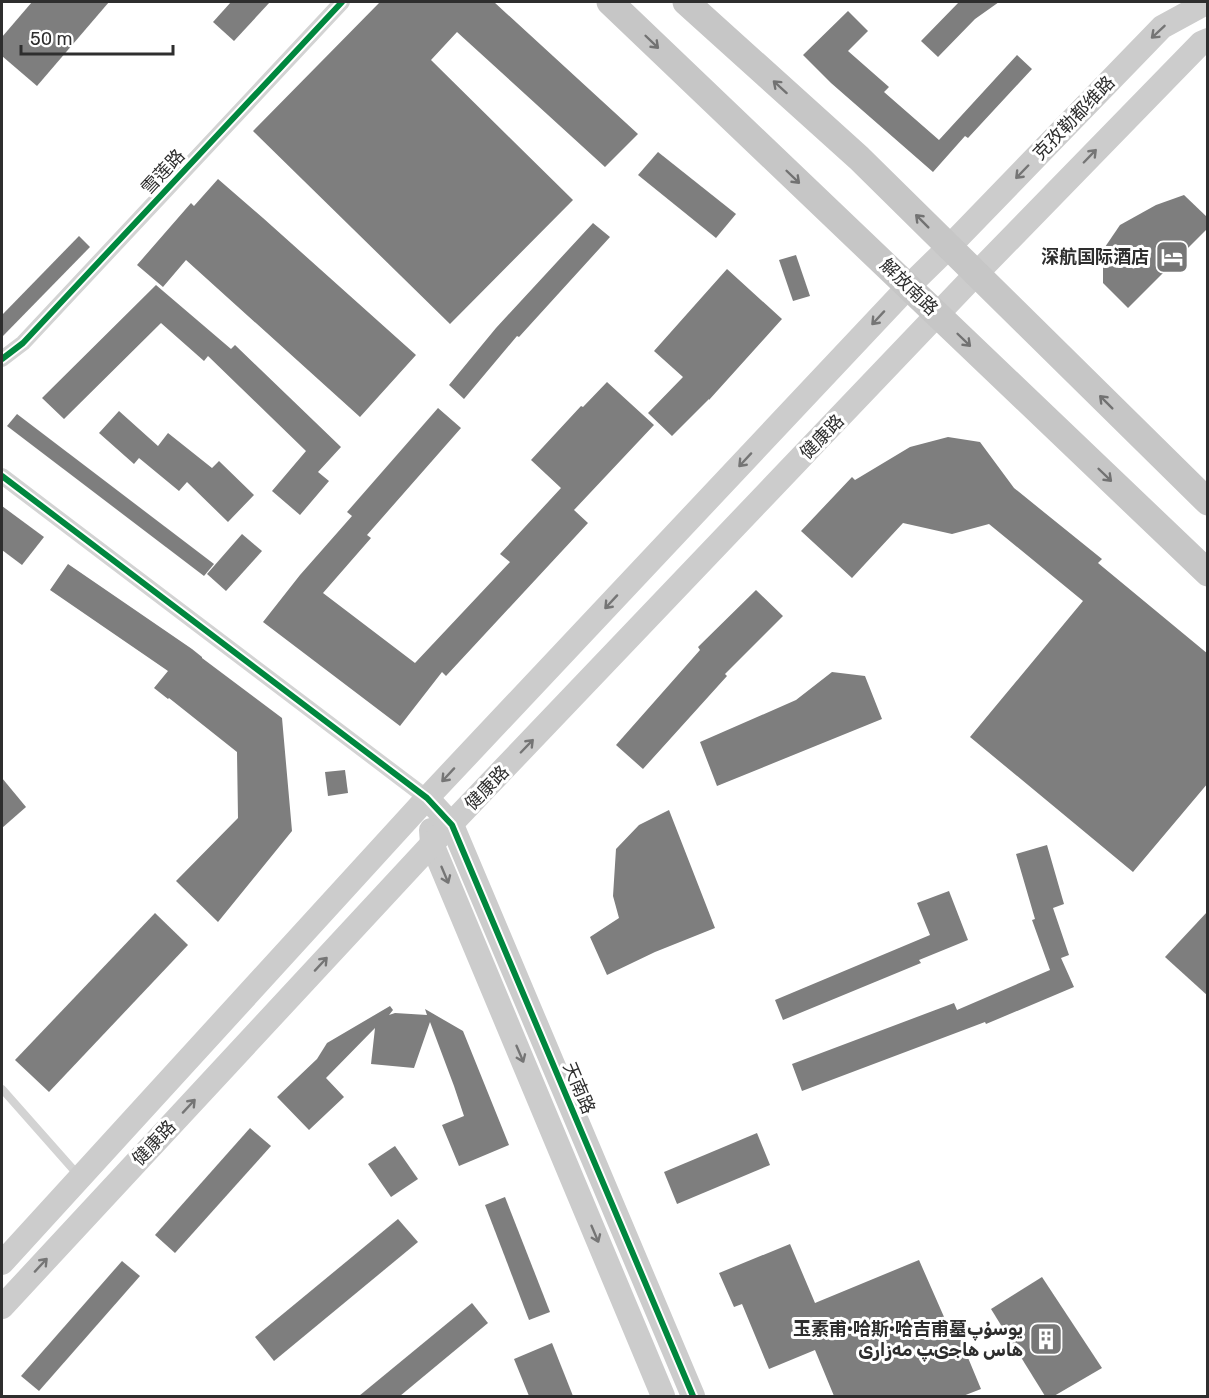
<svg xmlns="http://www.w3.org/2000/svg" width="1209" height="1398" viewBox="0 0 1209 1398" font-family="Rubik,'Noto Sans Arabic','Noto Sans SC',sans-serif">
<style>
.building{fill:#7e7e7e}
.lines{fill:none;stroke-linecap:round;stroke-linejoin:round}
.lane{stroke:#d3d3d3;stroke-width:8}
.street{stroke:#d3d3d3;stroke-width:16}
.secondary{stroke:#ccc;stroke-width:24}
.primary{stroke:#c6c6c6;stroke-width:27}
.cycleway-casing{stroke:#fff;stroke-width:10}
.cycleway{stroke:#00873e;stroke-width:6}
.oneway{stroke:#757575}
.oneway2{stroke:#727272}
.labels{text-anchor:middle;dominant-baseline:central;stroke-width:6;stroke-linejoin:round;paint-order:stroke}
.street-label{font-size:18px;fill:#2e2e2e;stroke:#fff}
.poi-label{font-size:18px;font-weight:bold;fill:#2e2e2e;stroke:#fff;text-anchor:end}
</style>
<rect width="100%" height="100%" fill="#fff"/>
<g class="building">
<polygon points="32,2 109,2 37,86 2,56 2,37"/>
<polygon points="231,2 270,2 234,41 213,22"/>
<polygon points="380,2 494,2 638,134 605,167 457,32 431,60 573,200 450,324 253,131"/>
<polygon points="959,2 999,2 975,19 938,57 921,41"/>
<polygon points="848,11 868,31 848,51 889,87 884,92 939,140 1017,55 1032,69 968,138 965,136 933,172 831,83 803,55"/>
<polygon points="658,152 736,214 716,238 638,175"/>
<polygon points="218,179 263,218 416,355 360,417 186,260 163,287 137,265 191,203 194,206"/>
<polygon points="1184,195 1208,218 1208,228 1128,308 1103,283 1103,250 1120,225 1156,205"/>
<polygon points="593,223 610,237 519,337 517,336 464,399 449,385 496,328"/>
<polygon points="79,236 90,247 2,337 2,315"/>
<polygon points="796,255 810,296 793,301 779,260"/>
<polygon points="727,269 782,319 709,400 709,399 672,436 648,413 683,377 654,351"/>
<polygon points="156,285 231,349 235,345 341,447 318,472 329,481 300,515 272,491 306,451 208,356 204,361 161,323 64,419 42,398"/>
<polygon points="607,382 654,425 574,510 588,523 446,676 442,672 400,726 263,622 300,575 352,516 347,512 438,408 461,428 367,535 371,538 323,593 415,663 510,562 500,554 561,488 531,460 581,406 583,407"/>
<polygon points="119,411 158,446 168,433 212,468 219,461 254,495 228,522 187,482 179,491 139,458 134,464 99,433"/>
<polygon points="17,414 214,564 204,576 7,426"/>
<polygon points="948,437 980,442 1014,488 1102,559 1098,563 1208,654 1208,783 1133,872 970,737 1083,601 989,524 952,534 903,523 852,578 801,531 852,477 855,480 910,447"/>
<polygon points="2,506 44,537 22,565 2,550"/>
<polygon points="242,534 262,551 226,591 207,574"/>
<polygon points="68,564 192,649 202,657 202,658 282,718 292,831 218,922 176,881 238,818 237,752 169,698 168,699 154,688 168,671 50,590"/>
<polygon points="756,590 783,616 725,674 727,676 643,769 616,745 700,650 698,647"/>
<polygon points="832,672 865,676 882,719 717,786 700,742 796,700"/>
<polygon points="345,770 348,793 328,796 325,772"/>
<polygon points="2,778 26,807 2,828"/>
<polygon points="669,810 715,928 655,952 607,975 590,937 619,918 613,896 616,849 639,825"/>
<polygon points="1047,845 1064,904 1053,908 1069,955 1061,958 1074,987 986,1024 985,1022 802,1091 792,1064 954,1003 957,1010 1050,970 1032,920 1035,919 1016,854"/>
<polygon points="949,891 968,940 919,960 921,963 783,1020 775,1000 930,935 917,903"/>
<polygon points="1208,911 1208,996 1165,957"/>
<polygon points="155,913 188,945 49,1092 15,1060"/>
<polygon points="390,1006 393,1010 389,1015 395,1013 427,1015 425,1009 463,1031 509,1145 459,1166 442,1125 464,1116 454,1086 430,1022 414,1068 371,1064 375,1028 326,1078 344,1097 309,1130 277,1097 317,1059 327,1043"/>
<polygon points="250,1128 271,1146 175,1253 155,1235"/>
<polygon points="757,1133 770,1165 677,1204 664,1172"/>
<polygon points="395,1146 418,1179 391,1197 368,1164"/>
<polygon points="505,1197 550,1312 529,1320 485,1205"/>
<polygon points="398,1219 418,1242 274,1361 255,1337"/>
<polygon points="790,1244 815,1303 919,1260 948,1326 954,1324 981,1389 963,1396 834,1396 815,1350 769,1369 742,1304 734,1307 719,1273"/>
<polygon points="122,1261 140,1276 39,1391 21,1376"/>
<polygon points="1042,1277 1102,1368 1054,1396 1045,1396 991,1309"/>
<polygon points="472,1303 488,1323 400,1396 359,1396"/>
<polygon points="552,1343 573,1396 529,1396 514,1359"/>
</g>
<g class="lines">
<polyline class="lane" points="2,1089 79,1176"/>
<g class="street">
<polyline points="2,359 23,343 342,2"/>
<polyline points="2,476 427,798"/>
</g>
<g class="secondary">
<polyline points="427,798 452,825 693,1396"/>
<polyline points="431,830 432,844 663,1396"/>
<polyline points="2,1263 427,798 908,287 949,247 1162,27 1208,2"/>
<polyline points="2,1307 432,844 976,274 1201,43 1208,40"/>
</g>
<g class="primary">
<polyline points="610,2 1208,573"/>
<polyline points="686,2 859,158 1208,502"/>
</g>
<defs>
<g id="cycleway">
<polyline points="2,359 23,343 342,2"/>
<polyline points="2,476 427,798 452,825 693,1396"/>
</g>
</defs>
<use href="#cycleway" class="cycleway-casing"/>
<use href="#cycleway" class="cycleway"/>
</g>
<defs><path id="oneway-shaft" d="M-6 0H5M1.5-3L5.5 0L1.5 3" fill="none" stroke-width="1.6" stroke-linecap="round" stroke-linejoin="round" transform="scale(1.5)"/></defs>
<g class="oneway">
<use href="#oneway-shaft" transform="translate(1158 32) rotate(137)"/>
<use href="#oneway-shaft" transform="translate(1090 156) rotate(-46)"/>
<use href="#oneway-shaft" transform="translate(1022 172) rotate(134)"/>
<use href="#oneway-shaft" transform="translate(878 318) rotate(133)"/>
<use href="#oneway-shaft" transform="translate(745 460) rotate(133)"/>
<use href="#oneway-shaft" transform="translate(611 602) rotate(133)"/>
<use href="#oneway-shaft" transform="translate(527 746) rotate(-46)"/>
<use href="#oneway-shaft" transform="translate(448 775) rotate(133)"/>
<use href="#oneway-shaft" transform="translate(445 875) rotate(67)"/>
<use href="#oneway-shaft" transform="translate(321 964) rotate(-47)"/>
<use href="#oneway-shaft" transform="translate(520 1054) rotate(67)"/>
<use href="#oneway-shaft" transform="translate(189 1106) rotate(-47)"/>
<use href="#oneway-shaft" transform="translate(595 1234) rotate(67)"/>
<use href="#oneway-shaft" transform="translate(41 1265) rotate(-47)"/>
</g>
<g class="oneway2">
<use href="#oneway-shaft" transform="translate(652 42) rotate(44)"/>
<use href="#oneway-shaft" transform="translate(780 87) rotate(-138)"/>
<use href="#oneway-shaft" transform="translate(793 177) rotate(44)"/>
<use href="#oneway-shaft" transform="translate(922 221) rotate(-135)"/>
<use href="#oneway-shaft" transform="translate(964 340) rotate(44)"/>
<use href="#oneway-shaft" transform="translate(1106 402) rotate(-135)"/>
<use href="#oneway-shaft" transform="translate(1105 475) rotate(44)"/>
</g>
<defs>
<symbol id="hotel-square" viewBox="-11 -11 22 22"><rect x="-9" y="-9" width="18" height="18" rx="4" fill="#777" stroke="#fff"/><path d="M-6-4.5h1.5V1H6V5H4.5V3h-9V5H-6ZM-4 0a1.8 1.8 0 1 1 3.6 0ZM.5 0V-2.5h3Q6-2.5 6 0Z" fill="#fff"/></symbol>
<symbol id="building-square" viewBox="-11 -11 22 22"><rect x="-9" y="-9" width="18" height="18" rx="4" fill="#777" stroke="#fff"/><path d="M-4-6H4V6H1V3H-1V6H-4ZM-2.5-4.3h1.7v1.8h-1.7ZM.8-4.3h1.7v1.8H.8ZM-2.5-1h1.7V.8h-1.7ZM.8-1h1.7V.8H.8Z" fill="#fff"/></symbol>
</defs>
<g fill-rule="evenodd">
<use href="#hotel-square" x="1153" y="238" width="38" height="38"/>
<use href="#building-square" x="1027" y="1320" width="38" height="38"/>
</g>
<g class="labels">
<g class="street-label">
<text transform="translate(1074 118) rotate(-46)">克孜勒都维路</text>
<text transform="translate(163 172) rotate(-47)">雪莲路</text>
<text transform="translate(909 287) rotate(44)">解放南路</text>
<text transform="translate(822 437) rotate(-46)">健康路</text>
<text transform="translate(487 788) rotate(-46)">健康路</text>
<text transform="translate(579 1088) rotate(67)">天南路</text>
<text transform="translate(154 1143) rotate(-47)">健康路</text>
</g>
<g class="poi-label">
<text x="1149" y="257">深航国际酒店</text>
<text x="1023" y="1329">玉素甫·哈斯·哈吉甫墓يوسۇپ<tspan x="1023" dy="21">ھاس ھاجىپ مەزارى</tspan></text>
</g>
</g>
<rect width="1209" height="1398" fill="none" stroke="#2e2e2e" stroke-width="6"/>
<path d="M21 45v9h152v-9" fill="none" stroke="#2e2e2e" stroke-width="3"/>
<text x="30" y="45" font-size="18" fill="#2e2e2e" stroke="#ffffff" stroke-width="4.5" paint-order="stroke">50 m</text>
</svg>
